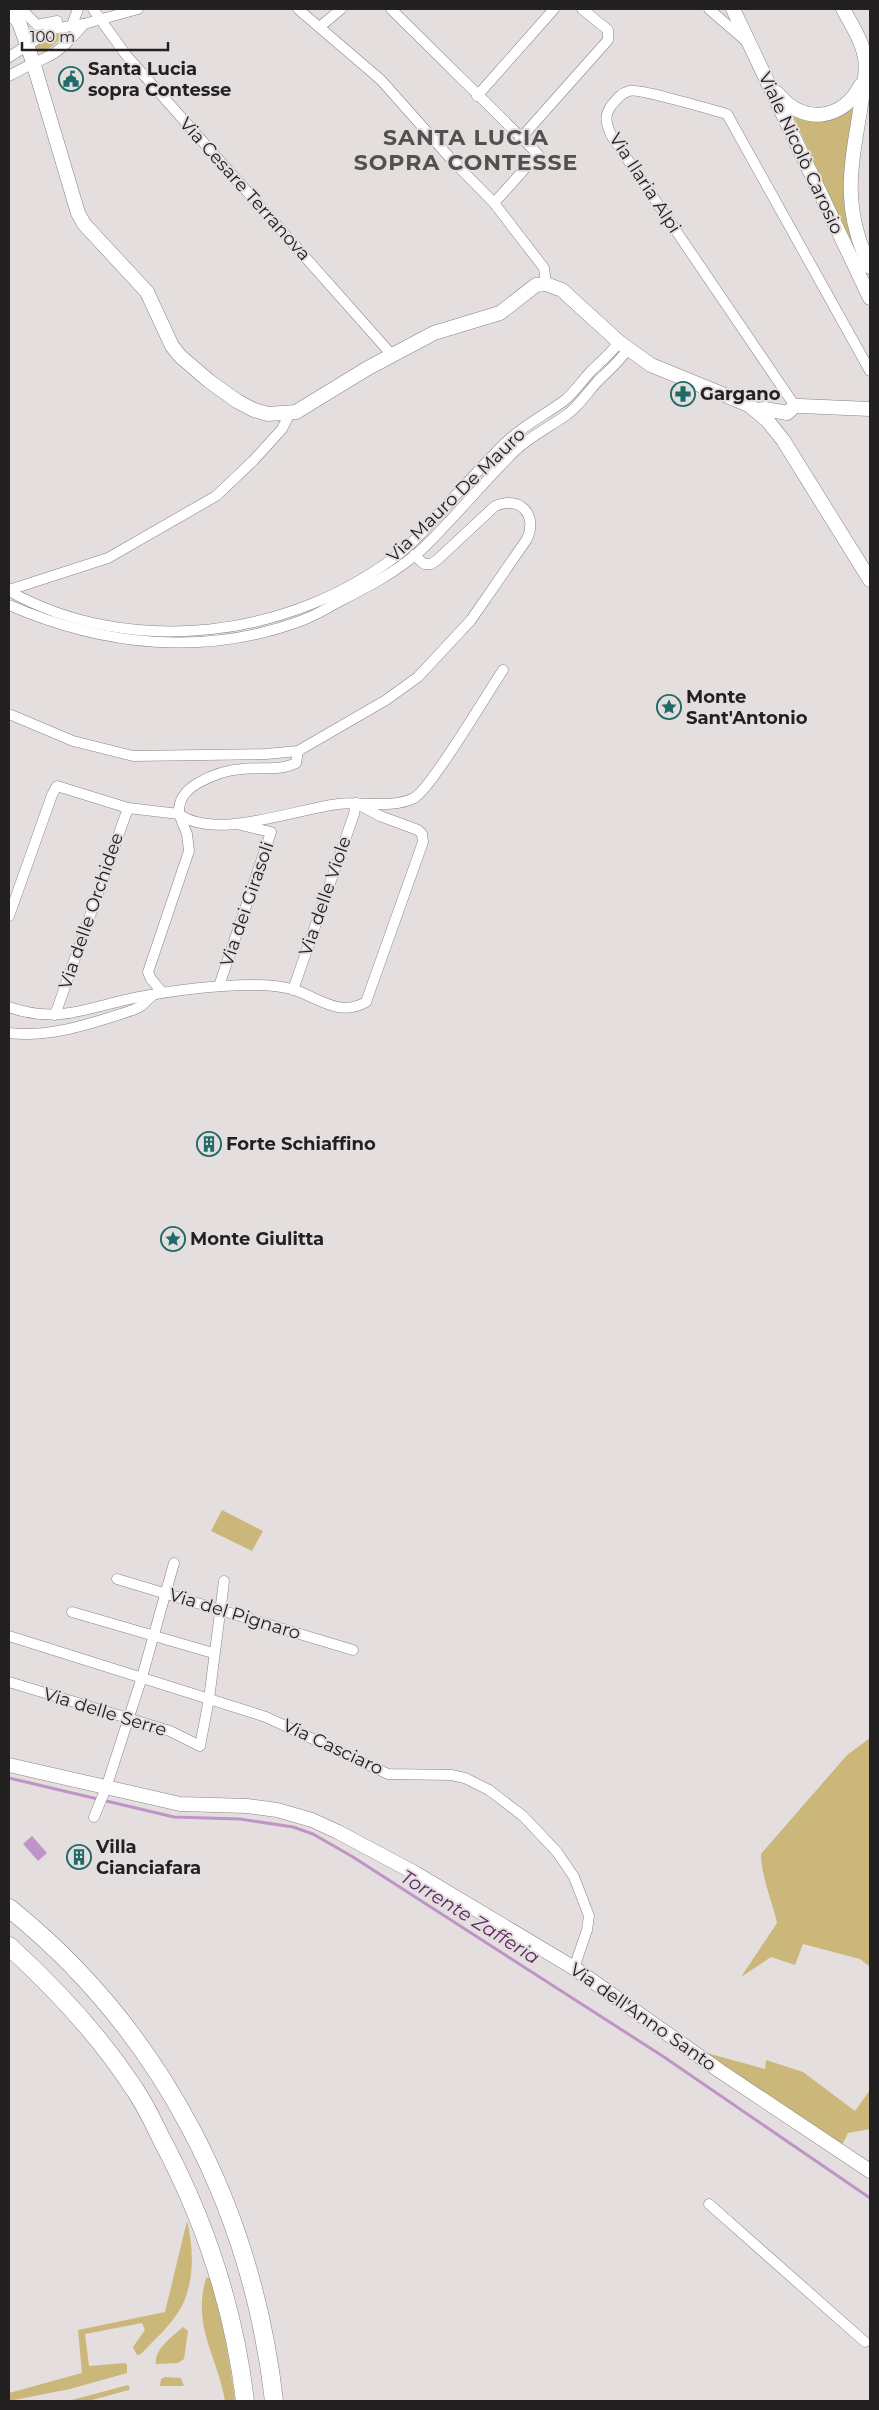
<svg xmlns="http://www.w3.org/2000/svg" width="879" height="2410" viewBox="0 0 879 2410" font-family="Montserrat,sans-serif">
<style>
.green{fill:#cbb779}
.water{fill:#bf94c7}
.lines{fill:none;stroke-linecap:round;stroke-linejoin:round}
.stream{stroke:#bf94c7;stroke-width:3}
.street-casing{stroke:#898484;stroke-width:11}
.secondary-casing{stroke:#898484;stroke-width:15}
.highway-casing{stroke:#898484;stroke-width:19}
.street{stroke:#fff;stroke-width:10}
.secondary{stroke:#fff;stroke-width:14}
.highway{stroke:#fff;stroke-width:18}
.labels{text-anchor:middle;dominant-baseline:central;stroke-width:4;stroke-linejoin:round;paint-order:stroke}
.poi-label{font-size:18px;font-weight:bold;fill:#222020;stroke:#e4dede;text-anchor:start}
.street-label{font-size:18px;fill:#222020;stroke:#e4dede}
.water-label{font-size:19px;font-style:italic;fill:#5b2664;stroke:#e4dede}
.district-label{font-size:22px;font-weight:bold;letter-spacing:1px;fill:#54504f;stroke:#e4dede}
</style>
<rect width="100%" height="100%" fill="#e4dede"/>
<g class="green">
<polygon points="62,32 65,33 64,36 45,52 36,52 35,49 38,41"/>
<path d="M853 108C847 155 839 193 851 239L849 240 793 116C814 124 834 122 853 108Z"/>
<polygon points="222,1510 263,1531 252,1551 211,1531"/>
<path d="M870 1738V1967L860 1959 803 1944 795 1965 771 1957 741 1977 777 1923C772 1900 761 1876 761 1854L847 1755Z"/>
<polygon points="707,2053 765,2069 766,2060 803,2072 855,2111 870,2090 870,2129 848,2133 842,2145"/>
<path d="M187 2221C194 2249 195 2285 179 2311 170 2326 154 2340 141 2354L137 2355 133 2347 145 2330 142 2323 85 2334 89 2366 125 2363 127 2365V2373L70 2389 9 2401V2393L82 2373 78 2330 165 2312Z"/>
<path d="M206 2278H211C222 2319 230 2360 235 2401H225C217 2354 192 2328 206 2278Z"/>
<path d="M183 2327 188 2331 184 2359 178 2363 156 2364C154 2349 173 2336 183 2327Z"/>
<polygon points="165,2377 181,2378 184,2386 160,2386 161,2379"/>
<polygon points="128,2385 130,2388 129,2390 88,2401 68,2401"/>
</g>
<polygon class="water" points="32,1836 47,1853 38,1861 23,1844"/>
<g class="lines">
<polyline class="stream" points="9,1778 174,1817 240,1819 293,1827 313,1834 353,1857 664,2057 870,2198"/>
<defs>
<g id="street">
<polyline points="21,9 37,25 57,21"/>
<polyline points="93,9 126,55 392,355"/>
<polyline points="298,9 381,80 451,159 494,203 544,268 546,284"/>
<polyline points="391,9 538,154 494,203"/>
<polyline points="709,9 746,41"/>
<polyline points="72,25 78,9"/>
<polyline points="322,25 341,9"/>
<polyline points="9,57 53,29 84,24 138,9"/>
<path d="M9 76C21 69 32 64 45 58 60 52 73 37 84 24"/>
<polyline points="477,96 554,9"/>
<polyline points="520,139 608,40 608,30 582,9"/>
<path d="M795 406 611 135C606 123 604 116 611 106 616 100 621 93 629 91 639 88 712 110 727 114L870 371"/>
<polyline points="9,590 108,558 216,496 253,461 282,429 290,413"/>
<path d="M9 591C131 659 292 638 400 553 417 540 430 523 445 507 464 486 484 464 504 444 522 426 545 415 565 400 576 391 583 379 593 369 603 360 611 353 619 342"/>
<path d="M9 605C103 646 205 657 303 620 316 615 328 608 340 601 368 587 396 572 420 551 454 519 483 482 516 450 532 435 552 426 569 413 580 404 588 392 597 382 608 371 619 362 628 349"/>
<path d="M9 714 73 741 133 756 266 754 298 751 386 700 418 677 471 620 527 539C538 515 520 495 495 506L437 560 431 564H424L414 555"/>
<path d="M298 751 296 763C280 771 260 767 242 769 226 770 212 775 198 783 186 790 178 799 179 814 215 841 296 809 338 804 361 801 392 809 414 798 431 789 488 692 503 670"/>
<polyline points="9,916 52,795 57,786 128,808 179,814 187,834 189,851 148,972 151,979 162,992"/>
<polyline points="219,986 271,832 241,825"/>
<path d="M9 1007C59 1025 91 1006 139 997 176 990 215 985 253 985 267 985 282 986 295 990 320 999 340 1017 366 1002L423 842 422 834 418 830 380 816 356 803 354 814 293 990"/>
<polyline points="55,1015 128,808"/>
<path d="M9 1033C52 1038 92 1023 133 1010L141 1006 153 995"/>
<polyline points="117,1579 353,1650"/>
<polyline points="72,1612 213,1653"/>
<polyline points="9,1636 266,1717 388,1774 451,1775 465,1778 489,1790 523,1816 557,1852 574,1877 589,1916 587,1930 574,1968"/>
<polyline points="9,1682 170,1731 200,1746 209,1699 224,1581"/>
<polyline points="94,1817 106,1788 142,1677 174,1563"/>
<polyline points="709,2204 865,2342"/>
</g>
<g id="secondary">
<polyline points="733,9 870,298"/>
<path d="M843 9C851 24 862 40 865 58 868 74 862 94 860 111 850 171 842 209 870 267"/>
<polyline points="9,11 19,22 33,62 78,213 84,224 147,292 172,346 180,356 209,381 237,401 254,410 268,414 296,412 368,368 434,333 500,313 536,285 546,284 562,290 619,342 651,365 749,405 767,420 783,440 870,580"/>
<path d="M777 93C803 125 842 121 861 85"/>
<polyline points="757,410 765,409 787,413 795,406 800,406 870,409"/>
<polyline points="9,1765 180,1804 247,1806 277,1810 312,1820 338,1832 415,1873 574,1968 720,2071 870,2171"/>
</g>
<g id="highway">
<path d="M9 1908C162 2031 252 2208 274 2401"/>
<path d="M9 1946C56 1989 100 2036 135 2090 146 2106 154 2124 162 2140 206 2223 234 2308 245 2401"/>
</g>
</defs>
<use href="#street" class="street-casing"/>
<use href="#secondary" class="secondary-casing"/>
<use href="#highway" class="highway-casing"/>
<use href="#street" class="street"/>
<use href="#secondary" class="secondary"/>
<use href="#highway" class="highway"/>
</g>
<defs>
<symbol id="civic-ring" viewBox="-11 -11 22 22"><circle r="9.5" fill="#e4dede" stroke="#1f6b68" stroke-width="1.5"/><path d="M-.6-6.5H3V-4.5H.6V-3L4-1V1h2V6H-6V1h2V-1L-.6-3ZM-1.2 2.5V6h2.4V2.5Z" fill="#1f6b68"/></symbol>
<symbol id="pharmacy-ring" viewBox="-11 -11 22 22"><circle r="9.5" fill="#e4dede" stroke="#1f6b68" stroke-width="1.5"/><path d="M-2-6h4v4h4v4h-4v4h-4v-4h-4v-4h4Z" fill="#1f6b68"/></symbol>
<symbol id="sight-ring" viewBox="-11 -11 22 22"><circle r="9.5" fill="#e4dede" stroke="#1f6b68" stroke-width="1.5"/><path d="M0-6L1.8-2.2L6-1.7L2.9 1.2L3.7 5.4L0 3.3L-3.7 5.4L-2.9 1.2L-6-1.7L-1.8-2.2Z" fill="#1f6b68"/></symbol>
<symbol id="building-ring" viewBox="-11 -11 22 22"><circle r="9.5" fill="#e4dede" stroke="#1f6b68" stroke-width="1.5"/><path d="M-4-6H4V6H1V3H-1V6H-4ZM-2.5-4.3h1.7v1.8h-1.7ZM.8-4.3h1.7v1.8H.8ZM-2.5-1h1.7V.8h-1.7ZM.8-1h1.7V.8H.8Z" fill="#1f6b68"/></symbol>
</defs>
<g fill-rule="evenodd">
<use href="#civic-ring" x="57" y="65" width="28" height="28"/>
<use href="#pharmacy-ring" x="669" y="380" width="28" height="28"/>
<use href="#sight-ring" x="655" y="693" width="28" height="28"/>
<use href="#building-ring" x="195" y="1130" width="28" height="28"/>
<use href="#sight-ring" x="159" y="1225" width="28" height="28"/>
<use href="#building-ring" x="65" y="1843" width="28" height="28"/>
</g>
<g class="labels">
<g class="poi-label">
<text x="88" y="69">Santa Lucia<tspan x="88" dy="21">sopra Contesse</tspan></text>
<text x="700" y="394">Gargano</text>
<text x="686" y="697">Monte<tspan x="686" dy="21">Sant'Antonio</tspan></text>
<text x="226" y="1144">Forte Schiaffino</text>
<text x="190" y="1239">Monte Giulitta</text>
<text x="96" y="1847">Villa<tspan x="96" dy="21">Cianciafara</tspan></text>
</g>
<g class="street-label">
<text transform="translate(801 153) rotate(65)">Viale Nicolò Carosio</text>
<text transform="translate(645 183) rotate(57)">Via Ilaria Alpi</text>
<text transform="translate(245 189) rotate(48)">Via Cesare Terranova</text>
<text transform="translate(456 495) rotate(-44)">Via Mauro De Mauro</text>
<text transform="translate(325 896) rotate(-71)">Via delle Viole</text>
<text transform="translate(247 904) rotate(-71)">Via dei Girasoli</text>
<text transform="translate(91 911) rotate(-71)">Via delle Orchidee</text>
<text transform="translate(235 1614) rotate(17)">Via del Pignaro</text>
<text transform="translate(105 1712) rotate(17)">Via delle Serre</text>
<text transform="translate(333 1747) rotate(25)">Via Casciaro</text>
<text transform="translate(643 2017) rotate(35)">Via dell'Anno Santo</text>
</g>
<g class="water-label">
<text transform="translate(470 1917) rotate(32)">Torrente Zafferia</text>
</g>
<g class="district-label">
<text x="466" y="137">SANTA LUCIA<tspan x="466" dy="25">SOPRA CONTESSE</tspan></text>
</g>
</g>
<rect width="879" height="2410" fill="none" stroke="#222020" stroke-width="20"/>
<path d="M22 42v8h146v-8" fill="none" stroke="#222020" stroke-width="2.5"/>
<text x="30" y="42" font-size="15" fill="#222020" stroke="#e4dede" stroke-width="4" paint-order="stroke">100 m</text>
</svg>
